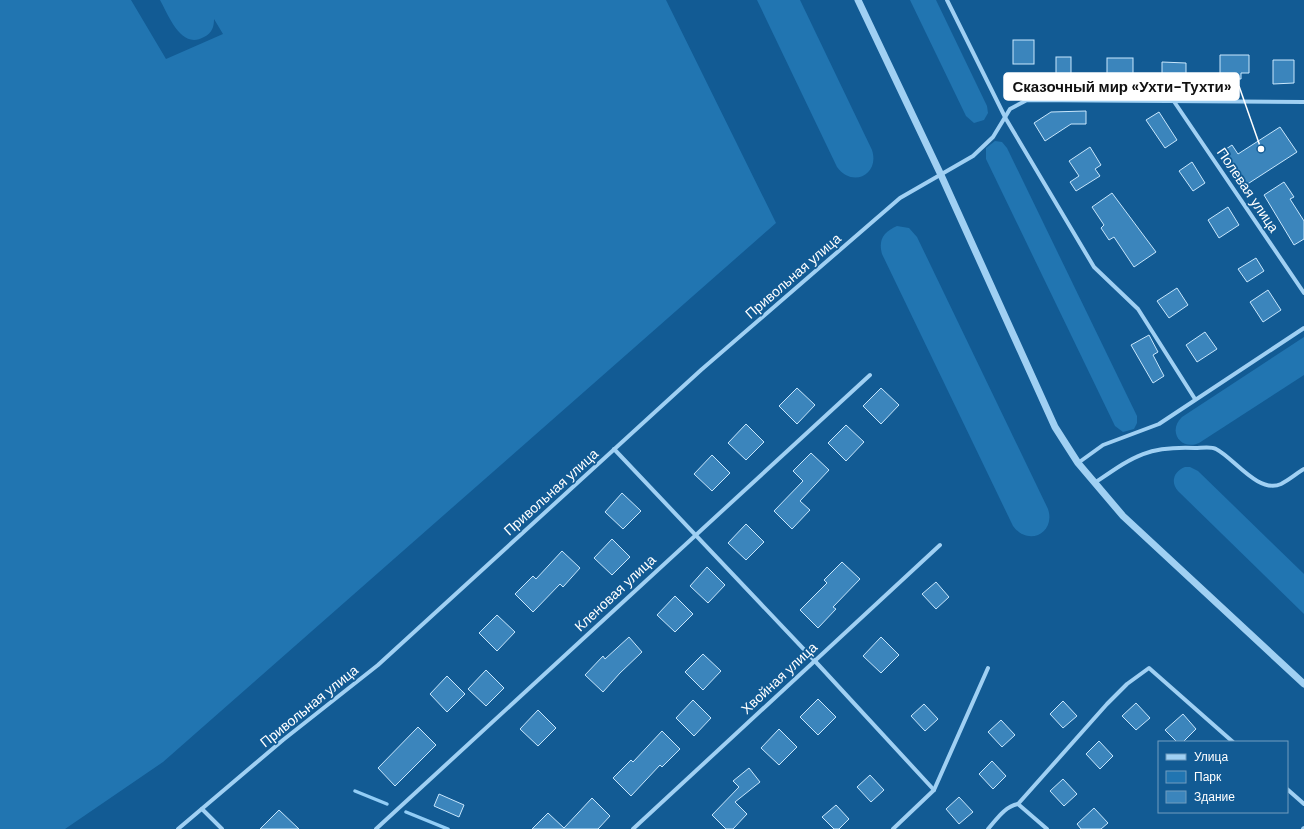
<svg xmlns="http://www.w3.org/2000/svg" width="1304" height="829" viewBox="0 0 1304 829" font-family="'DM Sans',sans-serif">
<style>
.green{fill:#2175b1}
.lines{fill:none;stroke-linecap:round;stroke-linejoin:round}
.stream{stroke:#92cdf6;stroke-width:3.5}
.building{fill:#3b85bc;stroke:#c8e7fd}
.minor{stroke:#a0d0f3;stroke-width:4}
.tertiary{stroke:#a0d0f3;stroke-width:7}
.labels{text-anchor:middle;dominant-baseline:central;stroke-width:3.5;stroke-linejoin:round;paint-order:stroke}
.street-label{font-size:14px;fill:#fff;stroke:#125b94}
.leader{fill:none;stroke:#fff;stroke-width:1.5}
.callout-dot{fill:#fff;stroke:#125b94;stroke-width:1.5}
.callout{fill:#fff;stroke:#fff;stroke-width:1.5}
.callout-label{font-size:15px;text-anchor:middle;font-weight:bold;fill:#111}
</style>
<rect width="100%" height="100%" fill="#125b94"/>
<g class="green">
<path d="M0 0H131L166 59 223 34 214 19C214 27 212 33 204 37 181 50 169 16 160 0H666L776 223 163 762 65 829H0Z"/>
<path d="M757 0H800L872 150C880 175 852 188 837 167Z"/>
<polygon points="910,0 936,0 987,106 988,113 984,120 974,123 966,116"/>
<polygon points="995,141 1002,142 1007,148 1137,416 1137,423 1134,429 1123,432 1115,426 986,159 986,148"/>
<path d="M897 226 909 228 917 237 1048 509C1056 533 1028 547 1013 526L882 254C878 239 884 232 897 226Z"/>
<path d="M1304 337V375L1199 443C1181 451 1167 431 1182 417Z"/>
<path d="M1185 467H1190L1198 471 1304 574V614L1178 491C1170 482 1174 471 1185 467Z"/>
</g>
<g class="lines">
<g class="stream">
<polyline points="355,791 387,804"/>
<polyline points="406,812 448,829"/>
</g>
</g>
<g class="building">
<rect x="1013" y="40" width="21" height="24"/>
<polygon points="1220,55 1249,55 1249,73 1241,73 1241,79 1220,79"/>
<rect x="1056" y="57" width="15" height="24"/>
<rect x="1107" y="58" width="26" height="24"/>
<polygon points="1273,60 1294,60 1294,83 1273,84"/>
<polygon points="1162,62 1186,63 1186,78 1162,77"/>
<polygon points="1086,111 1086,124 1071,124 1045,141 1034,123 1051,112"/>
<polygon points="1159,112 1177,140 1165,148 1146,120"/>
<polygon points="1280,127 1297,152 1246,185 1223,151 1232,145 1238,154"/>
<polygon points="1090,147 1101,165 1095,169 1100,176 1076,191 1070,182 1079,176 1069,161"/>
<polygon points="1192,162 1205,183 1193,191 1179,171"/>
<polygon points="1284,182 1294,197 1290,199 1304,221 1304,239 1294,245 1264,195"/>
<polygon points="1112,193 1156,252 1134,267 1114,237 1109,240 1101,228 1104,225 1092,207"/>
<polygon points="1228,207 1239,225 1219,238 1208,220"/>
<polygon points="1256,258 1264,271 1247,282 1238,269"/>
<polygon points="1177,288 1188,305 1169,318 1157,301"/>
<polygon points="1268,290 1281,310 1263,322 1250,302"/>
<polygon points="1205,332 1217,349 1197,362 1186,345"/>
<polygon points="1149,335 1158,352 1153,355 1164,376 1153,383 1131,345"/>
<polygon points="797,388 815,405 797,424 779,406"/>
<polygon points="881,388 899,405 881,424 863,406"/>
<polygon points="746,424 764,442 746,460 728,443"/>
<polygon points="846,425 864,442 846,461 828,443"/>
<polygon points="811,453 829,470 800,501 810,510 792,529 774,511 803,481 793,471"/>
<polygon points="712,455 730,473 712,491 694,474"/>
<polygon points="622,493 641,511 623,529 605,512"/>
<polygon points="746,524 764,542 746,560 728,543"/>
<polygon points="612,539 630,557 612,575 594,558"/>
<polygon points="562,551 580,568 563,587 560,584 533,612 515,594 533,576 536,579"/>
<polygon points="842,562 860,579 833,607 836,609 818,628 800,610 827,583 824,580"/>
<polygon points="707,567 725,585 708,603 690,586"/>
<polygon points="936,582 949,597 936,609 922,594"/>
<polygon points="675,596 693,614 675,632 657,615"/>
<polygon points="497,615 515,632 497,651 479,633"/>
<polygon points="629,637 642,652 620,673 603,692 585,675 603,656 605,659"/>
<polygon points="881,637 899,655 881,673 863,656"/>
<polygon points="703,654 721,671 703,690 685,672"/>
<polygon points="486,670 504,688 486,706 468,689"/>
<polygon points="447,676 465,694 447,712 430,694"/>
<polygon points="818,699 836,717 818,735 800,717"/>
<polygon points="693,700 711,718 694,736 676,718"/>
<polygon points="1063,701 1077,716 1063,728 1050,714"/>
<polygon points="1136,703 1150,718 1136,730 1122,716"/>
<polygon points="924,704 938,719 925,731 911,716"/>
<polygon points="538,710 556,728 538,746 520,729"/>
<polygon points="1183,714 1196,729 1183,742 1177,742 1165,730"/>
<polygon points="1001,720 1015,735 1002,747 988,732"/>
<polygon points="418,727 436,745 395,786 378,768"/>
<polygon points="779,729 797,747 779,765 761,748"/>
<polygon points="662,731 680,749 662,767 660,765 631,796 613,778 631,760 633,762"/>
<polygon points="1099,741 1113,756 1100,769 1086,754"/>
<polygon points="992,761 1006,776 993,789 979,774"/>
<polygon points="749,768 760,782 735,802 747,814 733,829 726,829 712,815 739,787 733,781"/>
<polygon points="870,775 884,790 871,802 857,787"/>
<polygon points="1063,779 1077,794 1064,806 1050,791"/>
<polygon points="439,794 464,805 459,817 434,806"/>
<polygon points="959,797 973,812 959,824 946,809"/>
<polygon points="592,798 610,816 598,829 532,829 548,813 564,828"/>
<polygon points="836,805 849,819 839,829 834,829 822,817"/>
<polygon points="1094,808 1108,823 1101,829 1081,829 1077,824"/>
<polygon points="279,810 299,829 260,829"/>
</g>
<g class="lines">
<g class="minor">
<polyline points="947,0 1006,119 1094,267 1138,309 1195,399"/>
<polyline points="1173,100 1304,293"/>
<polyline points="614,449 814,660 934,790"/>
<polyline points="1078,463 1103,445 1159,424 1304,328"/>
<path d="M1096 482C1134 456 1147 446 1195 448 1201 448 1211 446 1216 449 1234 458 1258 494 1281 484 1289 480 1297 473 1304 469"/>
<polyline points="1287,789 1304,804"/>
<polyline points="1018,804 1107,704 1127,684 1149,668 1233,742"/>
<polyline points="202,809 222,829"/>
<polyline points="178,829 283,740 378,665 701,370 900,198 973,156 993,137 1010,109 1027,100 1304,102"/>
<polyline points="376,829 870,375"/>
<polyline points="633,829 940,545"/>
<polyline points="893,829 934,790 988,668"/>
<path d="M988 829C997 819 1004 807 1018 804L1047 829"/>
<polyline points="1303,829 1304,828"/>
</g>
<polyline class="tertiary" points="858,0 941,175 1055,427 1078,463 1123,516 1304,684"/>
</g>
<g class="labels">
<g class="street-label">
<text transform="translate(1248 190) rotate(56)">Полевая улица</text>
<text transform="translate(793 276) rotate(-41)">Привольная улица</text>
<text transform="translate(551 492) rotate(-42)">Привольная улица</text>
<text transform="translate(615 593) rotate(-43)">Кленовая улица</text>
<text transform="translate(779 678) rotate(-43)">Хвойная улица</text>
<text transform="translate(309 706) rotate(-39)">Привольная улица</text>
</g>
</g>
<path class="leader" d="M1261 149L1239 86"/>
<circle class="callout-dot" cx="1261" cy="149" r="4"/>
<rect class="callout" x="1004" y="73" width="235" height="27" rx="4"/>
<g class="callout-label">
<text x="1122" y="92">Сказочный мир «Ухти-Тухти»</text>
</g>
<rect x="1158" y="741" width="130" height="72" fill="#125b94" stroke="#719dbf"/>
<rect x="1166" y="754" width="20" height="6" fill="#a0d0f3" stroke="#719dbf"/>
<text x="1194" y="761" font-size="12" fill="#ffffff">Улица</text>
<rect x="1166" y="771" width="20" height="12" fill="#2175b1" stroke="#719dbf"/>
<text x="1194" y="781" font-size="12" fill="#ffffff">Парк</text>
<rect x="1166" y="791" width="20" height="12" fill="#3b85bc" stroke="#719dbf"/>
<text x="1194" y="801" font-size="12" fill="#ffffff">Здание</text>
</svg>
